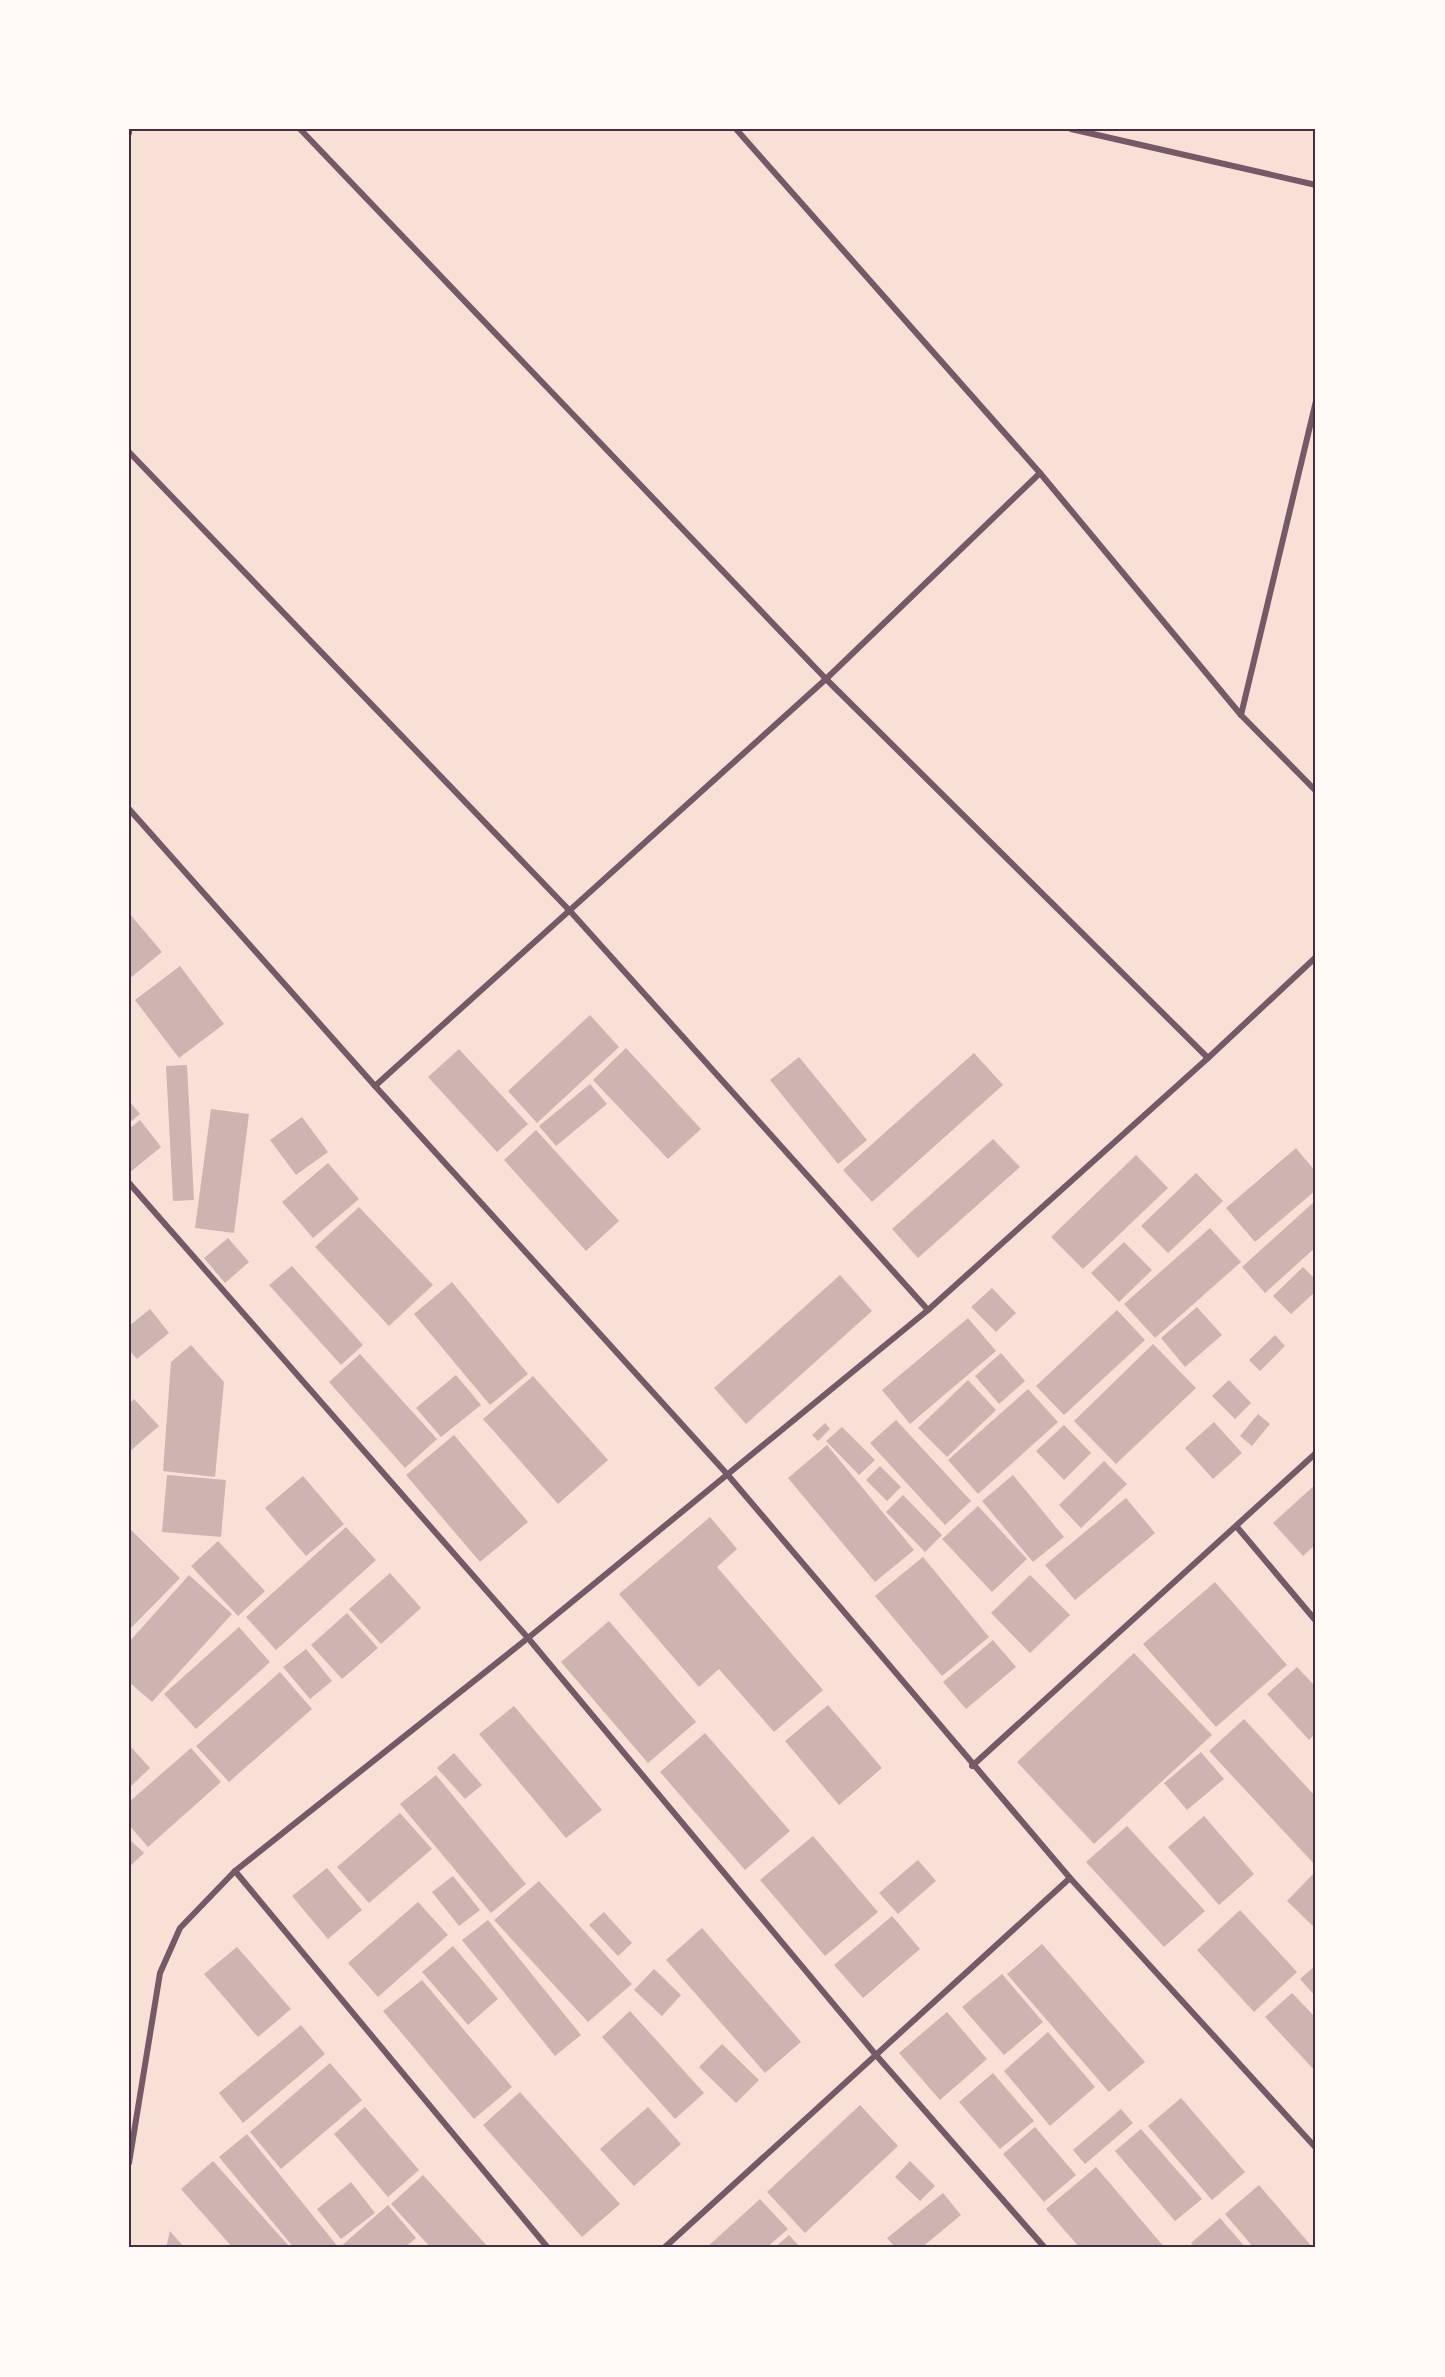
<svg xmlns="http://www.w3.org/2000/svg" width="1445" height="2377" viewBox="0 0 1445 2377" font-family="Lora,serif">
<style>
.building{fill:#ccb4b1}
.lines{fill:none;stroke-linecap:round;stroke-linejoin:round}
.minor{stroke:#755966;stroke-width:6}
.neatline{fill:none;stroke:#4a2c40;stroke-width:2}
</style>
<rect width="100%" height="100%" fill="#f7e1d7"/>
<g class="building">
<polygon points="129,913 162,952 129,979"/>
<polygon points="180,966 224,1024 179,1058 135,1000"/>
<polygon points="590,1015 619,1047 537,1123 508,1091"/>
<polygon points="626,1048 701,1129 668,1159 593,1080"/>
<polygon points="459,1049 528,1124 497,1152 428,1077"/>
<polygon points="974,1053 1003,1085 872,1202 843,1170"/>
<polygon points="799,1057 867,1140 838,1164 770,1080"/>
<polygon points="187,1065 194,1200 173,1201 166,1066"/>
<polygon points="590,1084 607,1104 556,1146 539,1126"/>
<polygon points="129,1101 140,1114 129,1123"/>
<polygon points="211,1109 249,1114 234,1233 195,1228"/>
<polygon points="302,1117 328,1152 296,1175 270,1140"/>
<polygon points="140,1120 161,1147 129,1173 129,1129"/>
<polygon points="536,1130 619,1221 586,1251 504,1160"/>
<polygon points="993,1139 1020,1167 918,1258 892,1229"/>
<polygon points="1296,1148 1316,1172 1316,1190 1255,1242 1226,1208"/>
<polygon points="1136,1155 1168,1188 1083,1269 1051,1237"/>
<polygon points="328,1163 359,1199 313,1238 282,1202"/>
<polygon points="1196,1173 1223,1201 1168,1253 1141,1226"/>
<polygon points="1316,1200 1316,1247 1265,1293 1242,1267"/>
<polygon points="359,1207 433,1285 389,1326 315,1247"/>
<polygon points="1210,1228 1241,1262 1155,1338 1124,1304"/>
<polygon points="228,1238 249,1262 225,1283 204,1258"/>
<polygon points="1124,1242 1152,1270 1119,1302 1091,1273"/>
<polygon points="292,1266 363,1345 341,1365 269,1285"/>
<polygon points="1303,1267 1316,1280 1316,1291 1291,1314 1273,1296"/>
<polygon points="840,1275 872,1311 746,1424 714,1388"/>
<polygon points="452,1282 528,1374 490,1405 414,1314"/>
<polygon points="992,1288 1016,1313 996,1332 971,1307"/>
<polygon points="1197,1307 1222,1335 1185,1367 1161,1338"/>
<polygon points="150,1309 169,1333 137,1359 129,1350 129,1326"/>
<polygon points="1117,1310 1145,1340 1064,1415 1036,1386"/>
<polygon points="968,1318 996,1351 910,1424 882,1390"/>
<polygon points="1275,1335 1285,1346 1260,1371 1249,1360"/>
<polygon points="1153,1344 1196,1388 1116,1464 1074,1421"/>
<polygon points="191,1345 224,1382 215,1477 163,1471 171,1362"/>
<polygon points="1001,1353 1025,1381 999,1404 975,1376"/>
<polygon points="360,1354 437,1439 405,1468 329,1382"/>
<polygon points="456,1375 481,1405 441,1437 416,1408"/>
<polygon points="533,1376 608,1460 558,1504 483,1419"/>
<polygon points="968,1380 996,1410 947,1457 918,1428"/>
<polygon points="1229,1380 1251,1403 1235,1419 1212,1396"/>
<polygon points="1028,1389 1058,1422 978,1494 948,1460"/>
<polygon points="134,1399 159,1426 129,1452 129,1404"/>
<polygon points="1258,1414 1270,1424 1252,1446 1240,1436"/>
<polygon points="896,1420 971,1501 945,1525 870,1443"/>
<polygon points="1214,1422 1242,1453 1213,1479 1185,1448"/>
<polygon points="825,1423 830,1429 818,1441 812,1435"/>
<polygon points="1064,1425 1091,1453 1064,1480 1036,1451"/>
<polygon points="842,1427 875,1460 859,1475 826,1441"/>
<polygon points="454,1435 528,1522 480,1562 406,1475"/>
<polygon points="827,1445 914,1550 875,1582 788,1478"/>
<polygon points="1104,1461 1127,1484 1081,1528 1059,1505"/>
<polygon points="880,1466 901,1487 887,1501 866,1480"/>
<polygon points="167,1475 226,1480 221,1537 162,1532"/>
<polygon points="1013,1475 1064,1537 1033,1562 982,1501"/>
<polygon points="303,1476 344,1524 306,1556 265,1508"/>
<polygon points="1316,1484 1316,1544 1303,1556 1273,1523"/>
<polygon points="903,1495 942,1535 925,1552 886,1512"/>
<polygon points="1126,1498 1155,1533 1075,1600 1045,1565"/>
<polygon points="978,1506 1027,1559 992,1592 942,1539"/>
<polygon points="710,1517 737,1549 717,1567 823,1690 774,1732 719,1669 699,1687 619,1594"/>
<polygon points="346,1527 376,1560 276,1650 246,1617"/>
<polygon points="129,1528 180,1578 129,1630"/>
<polygon points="218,1541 265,1591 238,1616 191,1566"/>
<polygon points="923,1557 989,1637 942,1676 875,1596"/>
<polygon points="390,1573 421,1608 381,1644 349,1609"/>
<polygon points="189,1575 232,1614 152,1702 129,1682 129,1642"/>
<polygon points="1030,1575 1070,1615 1030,1653 991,1613"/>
<polygon points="1215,1582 1287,1665 1216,1727 1143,1644"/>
<polygon points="347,1613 378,1648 342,1679 311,1645"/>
<polygon points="609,1621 696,1722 648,1763 561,1662"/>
<polygon points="239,1627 270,1662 196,1729 164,1694"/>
<polygon points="993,1640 1016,1667 966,1709 943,1682"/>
<polygon points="306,1649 332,1681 310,1699 283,1667"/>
<polygon points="1134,1653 1212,1735 1094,1844 1017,1762"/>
<polygon points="1297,1667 1316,1687 1316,1733 1309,1740 1267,1694"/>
<polygon points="280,1672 312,1709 229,1782 196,1746"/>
<polygon points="828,1705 882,1768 839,1805 785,1741"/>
<polygon points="514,1706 602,1810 566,1838 479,1734"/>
<polygon points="1244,1719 1316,1797 1316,1866 1209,1751"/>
<polygon points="705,1733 790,1831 745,1870 660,1772"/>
<polygon points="129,1745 150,1768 129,1788"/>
<polygon points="191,1748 221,1782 148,1847 129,1825 129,1802"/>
<polygon points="1201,1752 1224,1779 1187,1810 1164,1783"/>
<polygon points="454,1753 482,1785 465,1799 437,1768"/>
<polygon points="436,1775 526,1884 491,1913 400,1804"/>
<polygon points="400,1813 432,1849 369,1903 337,1867"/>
<polygon points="1204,1816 1254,1874 1219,1905 1168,1847"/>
<polygon points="1127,1826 1205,1911 1164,1947 1086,1862"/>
<polygon points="813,1836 878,1912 825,1956 760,1880"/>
<polygon points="129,1839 144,1853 129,1867"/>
<polygon points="918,1860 936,1881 898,1914 879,1893"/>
<polygon points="327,1868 362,1910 328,1939 292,1896"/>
<polygon points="1314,1873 1316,1874 1316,1929 1287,1901"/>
<polygon points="453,1876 480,1910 459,1926 432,1892"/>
<polygon points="539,1881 632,1984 588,2022 494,1920"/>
<polygon points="418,1902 448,1935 378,1997 348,1963"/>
<polygon points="1240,1910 1297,1972 1254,2012 1197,1950"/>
<polygon points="604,1912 632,1943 618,1956 589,1925"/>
<polygon points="892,1916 920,1949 863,1998 834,1965"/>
<polygon points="488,1920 581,2035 555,2056 462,1940"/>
<polygon points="702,1928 801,2042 765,2073 666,1960"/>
<polygon points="1042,1944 1145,2062 1109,2092 1007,1974"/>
<polygon points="453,1946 498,1999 468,2025 422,1972"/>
<polygon points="237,1947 291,2009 258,2037 204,1974"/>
<polygon points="1316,1965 1316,1997 1300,1979"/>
<polygon points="654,1969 681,1995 662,2016 634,1990"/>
<polygon points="1002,1974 1043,2022 1004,2055 962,2007"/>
<polygon points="422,1980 512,2087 474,2119 383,2011"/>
<polygon points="1292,1993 1316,2018 1316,2072 1265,2017"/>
<polygon points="630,2011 704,2093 675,2119 602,2037"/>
<polygon points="947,2012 987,2059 940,2100 899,2053"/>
<polygon points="301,2025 325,2054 243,2123 219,2093"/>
<polygon points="1048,2032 1095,2087 1050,2126 1004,2071"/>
<polygon points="722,2044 759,2080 736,2103 699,2067"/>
<polygon points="330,2063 362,2100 281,2169 250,2132"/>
<polygon points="993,2073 1034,2121 1000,2149 959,2102"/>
<polygon points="520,2092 620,2204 582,2237 483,2125"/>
<polygon points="1181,2098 1245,2172 1212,2200 1148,2126"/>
<polygon points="860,2105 898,2146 805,2233 767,2192"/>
<polygon points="365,2107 419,2170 388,2197 334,2134"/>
<polygon points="648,2107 681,2144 634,2186 600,2149"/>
<polygon points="1121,2109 1133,2123 1085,2164 1073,2150"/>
<polygon points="1035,2127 1076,2175 1044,2202 1003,2154"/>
<polygon points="1141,2129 1202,2199 1175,2221 1115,2151"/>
<polygon points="247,2134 339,2248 388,2205 416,2238 404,2248 294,2248 219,2157"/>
<polygon points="213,2161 288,2245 284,2248 233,2248 181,2189"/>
<polygon points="910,2161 935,2186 920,2201 895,2177"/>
<polygon points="1096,2167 1165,2248 1080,2248 1046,2209"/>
<polygon points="423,2175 489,2248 431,2248 391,2204"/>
<polygon points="351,2182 375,2213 341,2239 317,2209"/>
<polygon points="1259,2185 1313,2248 1254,2248 1225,2214"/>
<polygon points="943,2193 961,2215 921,2248 896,2248 887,2238"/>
<polygon points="760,2199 788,2229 766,2248 706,2248"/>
<polygon points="1220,2218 1246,2248 1194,2248 1191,2243"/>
<polygon points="170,2231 185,2248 166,2248"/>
<polygon points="789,2235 801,2248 774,2248"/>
</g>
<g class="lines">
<g class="minor">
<polyline points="300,129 826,679 1208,1058"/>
<polyline points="736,129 1040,473 1241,715 1316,791"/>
<polyline points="1071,129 1316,185"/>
<polyline points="129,133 129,129"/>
<polyline points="129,452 570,911 928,1310"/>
<polyline points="1241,715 1316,401"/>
<polyline points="129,809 375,1086 727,1474 1070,1878 1316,2148"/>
<polyline points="375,1086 826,679 1040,473"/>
<polyline points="129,1183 528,1638 876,2055 1045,2248"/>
<polyline points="1237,1527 1316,1621"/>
<polyline points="972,1766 1316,1453"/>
<polyline points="235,1871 548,2248"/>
<polyline points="129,2163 160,1973 180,1928 235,1871 528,1638 928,1310 1208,1058 1316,957"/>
<polyline points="664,2248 1070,1878"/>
</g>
</g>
<rect width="1445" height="2377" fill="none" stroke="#fffaf5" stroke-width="261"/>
<rect x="130" y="130" width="1184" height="2116" class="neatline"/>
</svg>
